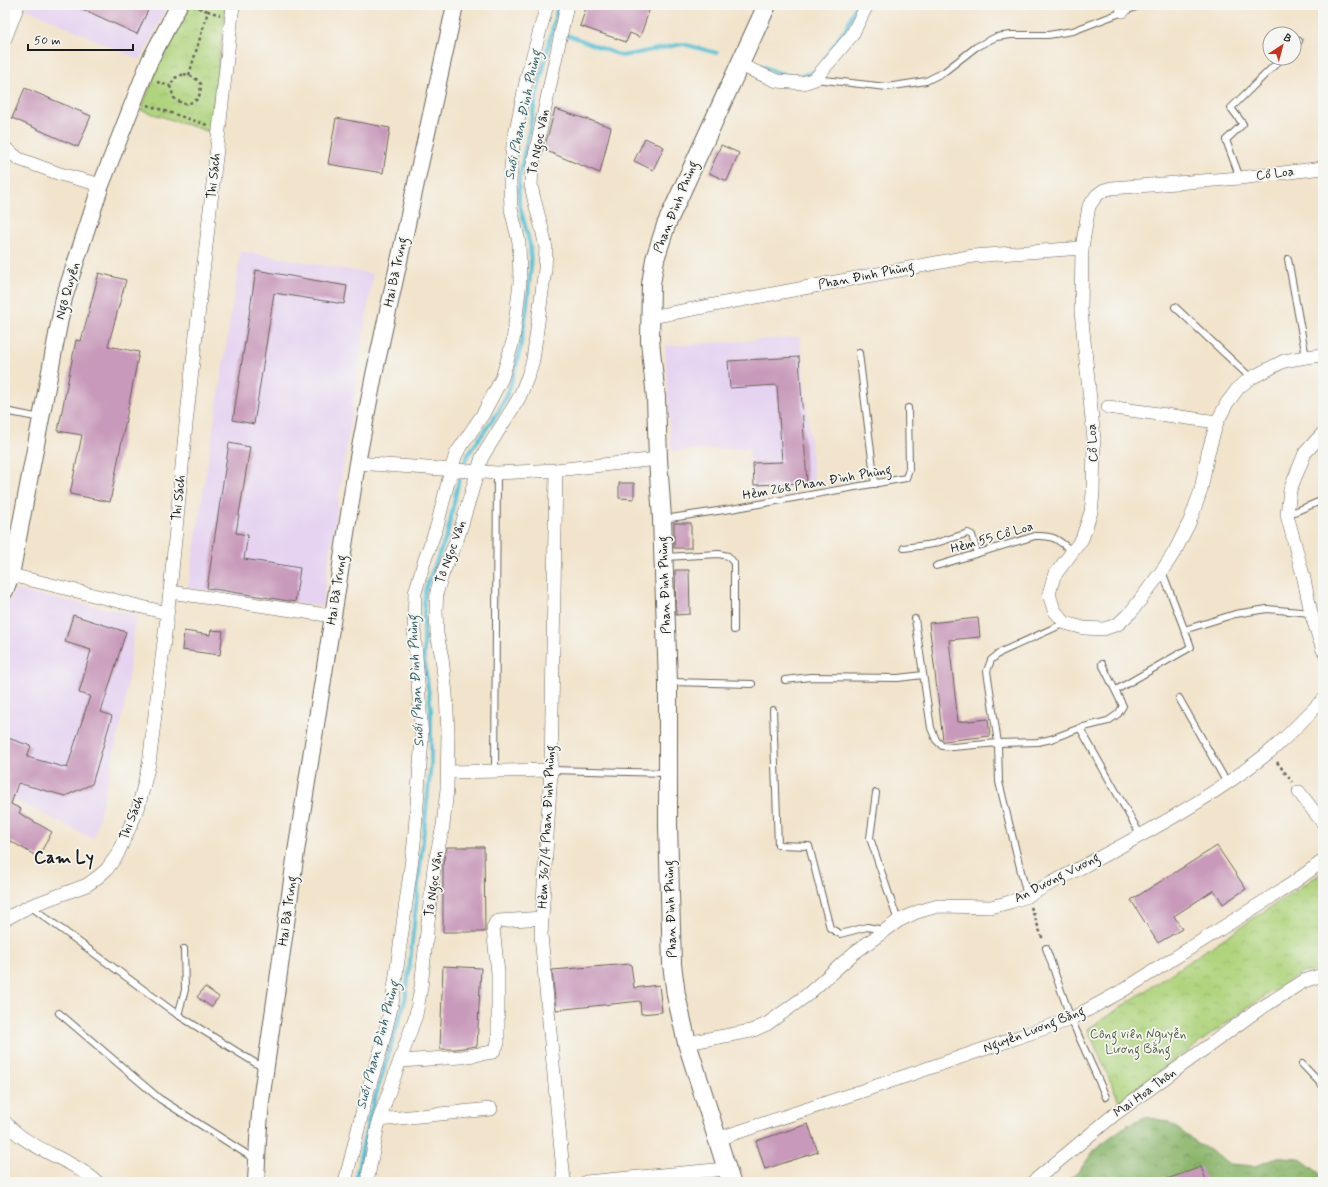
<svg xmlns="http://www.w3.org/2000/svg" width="1328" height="1187" viewBox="0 0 1328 1187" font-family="Mynerve,sans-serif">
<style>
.built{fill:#e5d3f1}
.forest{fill:url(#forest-crowns);stroke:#546944}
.park{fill:url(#park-crowns);stroke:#66784d}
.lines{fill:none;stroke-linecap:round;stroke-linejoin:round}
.stream{stroke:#59c1d6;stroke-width:4}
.building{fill:#c899ba}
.service-casing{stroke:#67625a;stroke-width:8}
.minor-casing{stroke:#67625a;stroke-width:14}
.tertiary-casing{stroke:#67625a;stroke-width:18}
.secondary-casing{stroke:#67625a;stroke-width:20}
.path{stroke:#67625a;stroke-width:2.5;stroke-dasharray:3 3;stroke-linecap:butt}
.service{stroke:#fff;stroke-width:6}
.minor{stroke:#fff;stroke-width:13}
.tertiary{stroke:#fff;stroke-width:16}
.secondary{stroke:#fff;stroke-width:18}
.labels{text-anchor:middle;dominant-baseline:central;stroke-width:3.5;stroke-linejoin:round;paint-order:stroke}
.street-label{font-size:13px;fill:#1c1c1c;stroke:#f6f6f2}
.park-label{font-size:13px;fill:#505c3e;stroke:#f6f6f2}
.water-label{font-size:14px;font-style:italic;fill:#345e66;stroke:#f6f6f2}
.district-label{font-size:17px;font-weight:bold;fill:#1c1c1c;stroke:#f6f6f2}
</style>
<defs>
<pattern id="forest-crowns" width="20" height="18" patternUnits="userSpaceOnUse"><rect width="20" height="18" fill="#8cb66d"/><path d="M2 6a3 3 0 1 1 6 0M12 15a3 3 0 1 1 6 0" fill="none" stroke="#729359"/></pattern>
<pattern id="park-crowns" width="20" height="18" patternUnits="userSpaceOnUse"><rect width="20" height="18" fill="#b0d47e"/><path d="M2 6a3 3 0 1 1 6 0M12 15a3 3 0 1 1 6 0" fill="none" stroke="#97b56c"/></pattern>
</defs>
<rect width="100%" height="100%" fill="#f6f6f2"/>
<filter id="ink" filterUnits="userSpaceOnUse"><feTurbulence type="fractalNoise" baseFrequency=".025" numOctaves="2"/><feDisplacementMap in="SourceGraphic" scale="8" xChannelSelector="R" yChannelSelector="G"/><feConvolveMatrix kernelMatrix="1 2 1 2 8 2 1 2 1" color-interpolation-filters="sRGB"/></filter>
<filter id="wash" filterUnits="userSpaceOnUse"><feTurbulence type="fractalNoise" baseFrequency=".012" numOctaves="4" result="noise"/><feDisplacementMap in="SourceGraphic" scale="16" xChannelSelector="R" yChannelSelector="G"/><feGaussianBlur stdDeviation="0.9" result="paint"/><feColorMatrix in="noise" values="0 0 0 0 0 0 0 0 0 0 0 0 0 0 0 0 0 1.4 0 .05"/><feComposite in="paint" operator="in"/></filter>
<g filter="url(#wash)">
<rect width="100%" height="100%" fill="#f2e4cc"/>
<g class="built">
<polygon points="27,5 169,5 140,60 25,8"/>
<polygon points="241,251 373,274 322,606 188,588"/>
<polygon points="800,337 814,482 753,490 749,448 671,451 665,346"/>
<polygon points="15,590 136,615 124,710 94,839 5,795 5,608"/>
</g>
<polygon class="forest" points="1145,1117 1167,1121 1189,1137 1230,1164 1255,1166 1281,1157 1299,1158 1323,1176 1323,1182 1066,1182 1078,1172 1097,1147 1127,1125"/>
<g class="park">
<polygon points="190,5 226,5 210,132 141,110 159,64"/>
<polygon points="1323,872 1323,970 1301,973 1247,1008 1119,1101 1088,1029"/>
</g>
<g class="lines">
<g class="stream">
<polyline points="568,35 622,56 683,44 717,53"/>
<polyline points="825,58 847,27 856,5"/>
<path d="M756 64C779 72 793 83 816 70"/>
<polyline points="355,1182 369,1117 405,1000 409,971 431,764 431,709 424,658 424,602 426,587 447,535 461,470 469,453 499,411 509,390 520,350 527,308 531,266 530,245 519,202 519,179 534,107 558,5"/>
</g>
</g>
<g id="blocks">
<g class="building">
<polygon points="74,5 143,5 149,8 137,34"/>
<polygon points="587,5 651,5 640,37 630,33 626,42 580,26"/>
<polygon points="25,88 91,116 78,147 12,118"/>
<polygon points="555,109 611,127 600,173 544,150"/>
<polygon points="336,118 390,128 383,173 328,164"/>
<polygon points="645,138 664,147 653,170 634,161"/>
<polygon points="721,145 739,153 727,181 709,173"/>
<polygon points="256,270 347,286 344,304 274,293 254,424 233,420"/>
<polygon points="99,273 126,280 108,346 139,352 110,502 70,494 82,435 58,431 76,340 81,341"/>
<polygon points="799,357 807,483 754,485 753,463 782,462 777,385 730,388 728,361"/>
<polygon points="229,443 250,447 236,533 248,535 244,559 300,568 295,602 207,588"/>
<polygon points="619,483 634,483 634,499 619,498"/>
<rect x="674" y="523" width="17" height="25"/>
<polygon points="675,570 689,570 690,614 676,615"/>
<polygon points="73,615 126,632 101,712 112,716 92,784 65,796 18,783 11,804 21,809 19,813 52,832 38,857 5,838 5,737 31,746 27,757 67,768 90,696 79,693 91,650 65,642"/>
<polygon points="978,618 980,637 949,640 958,722 988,719 990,736 944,741 943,740 929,623"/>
<polygon points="211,630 223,631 220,655 182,650 184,631 210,635"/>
<polygon points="1217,846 1246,889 1223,904 1214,890 1174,916 1182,929 1158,943 1131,900"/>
<polygon points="447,847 484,847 485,932 443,932 443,863"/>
<polygon points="631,964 634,988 659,985 662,1012 641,1014 640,1001 556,1010 552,970"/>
<polygon points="443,966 481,968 477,1046 455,1049 440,1049"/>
<polygon points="205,987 219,997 211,1007 197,997"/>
<polygon points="808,1124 818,1152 765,1169 756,1141"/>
<polygon points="1201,1167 1207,1182 1164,1182 1164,1180"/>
</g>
</g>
</g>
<g filter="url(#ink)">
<use href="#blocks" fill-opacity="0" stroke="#67625a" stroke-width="1"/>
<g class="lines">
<defs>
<g id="service">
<polyline points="1294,46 1299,41"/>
<polyline points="815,79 887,87 926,81 944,72 976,47 996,37 1011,35 1048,35 1073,31 1141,5"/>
<polyline points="1240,178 1226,140 1243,124 1231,108 1282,58"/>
<polyline points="1288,259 1306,357"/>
<polyline points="1175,307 1251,378"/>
<polyline points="859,353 875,484"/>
<polyline points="5,411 41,418"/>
<polyline points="1287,515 1323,500"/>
<polyline points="664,519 731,509 906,478 909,469 908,408"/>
<polyline points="904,548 933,544 968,533 972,535 977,553"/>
<polyline points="665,557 719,554 728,556 734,563 734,630"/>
<path d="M936 566 1035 536C1055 535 1058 540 1073 552"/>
<polyline points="915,619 931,728 936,740 942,746 953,747 998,743 1038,742 1051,739 1080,728 1108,721 1118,714 1123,706 1102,664"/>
<polyline points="1184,630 1235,614 1267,609 1311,613"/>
<polyline points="785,680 810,677 898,678 923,675"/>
<polyline points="670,682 752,684"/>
<polyline points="1116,690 1191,647 1162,571"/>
<polyline points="1179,698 1227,783"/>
<polyline points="773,710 778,845 809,846 830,928 840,934 867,927 884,930"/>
<polyline points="1080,728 1141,836"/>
<polyline points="495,770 497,473"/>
<polyline points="551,770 667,773"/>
<polyline points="876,793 870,838 898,921"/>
<polyline points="1027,896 999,782 998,743 987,671 991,660 1001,652 1065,623"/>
<polyline points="30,906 178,1015 265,1069"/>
<polyline points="1046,948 1071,1019 1106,1097"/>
<polyline points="59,1013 160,1099 256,1160"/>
<polyline points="178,1015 185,990 184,949"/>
<polyline points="1302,1064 1323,1086"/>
</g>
<g id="minor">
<polyline points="1122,5 1123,11"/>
<polyline points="5,39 18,5"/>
<polyline points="740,65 777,81 803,83 815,79 852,35 867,5"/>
<polyline points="5,148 19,159 60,174 101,185"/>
<polyline points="1323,168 1240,178 1112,188 1104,190 1097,195 1089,206 1082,248 1081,311 1094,439 1093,493 1091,512 1082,539 1054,576 1049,594 1054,610 1065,623 1084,628 1104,629 1118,624 1131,612 1162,571 1175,551 1190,521 1201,490 1208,453 1217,422 1227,403 1239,387 1251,378 1284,361 1306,357 1323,355"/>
<polyline points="651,317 973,256 1082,248"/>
<polyline points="1108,407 1217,422"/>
<polyline points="1323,433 1305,453 1290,490 1287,515 1304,579 1311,613 1323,650"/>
<polyline points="357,463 497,473 556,470 658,459"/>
<polyline points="556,470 551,770 541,935 564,1182"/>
<polyline points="11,575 167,613"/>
<polyline points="170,592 333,616"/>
<polyline points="448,772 551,770"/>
<polyline points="1299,792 1323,823"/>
<polyline points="5,919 30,906 87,885 98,877 107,869 117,855 138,809 149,764 170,592 186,424 233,5"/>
<path d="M687 1043 751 1031 767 1024 807 995 854 953 898 921 917 912 938 906 991 907 1010 902 1027 896C1109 852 1195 811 1268 753 1287 738 1305 717 1323 700"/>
<polyline points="400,1061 461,1057 493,1052 498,1043 498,973 493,928 496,922 499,921 542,918"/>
<polyline points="379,1120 491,1109"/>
<path d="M5 1122C30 1151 69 1157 97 1182"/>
<polyline points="717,1139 865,1090 1071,1019 1122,991 1290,885 1323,861"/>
<polyline points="345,1182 367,1093 381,1049 392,1004 414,844 422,738 414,629 415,593 424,562 437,526 451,470 456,454 483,414 502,378 513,341 520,282 519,242 511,209 510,181 513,145 527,77 547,5"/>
<polyline points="367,1182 379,1120 416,1015 421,987 434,867 443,826 447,789 448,732 446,694 442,658 437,634 436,610 437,591 442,575 459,534 482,457 519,398 528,376 533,360 545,269 546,248 542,229 534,199 531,185 532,169 567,5"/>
<polyline points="586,1182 726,1169"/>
<polyline points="1033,1182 1115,1114 1255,1012 1304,981 1319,976 1323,977"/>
</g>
<g id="tertiary">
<polyline points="5,591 11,575 64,298 101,185 150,60 179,5"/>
<polyline points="256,1182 258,1140 261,1101 296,852 357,463 374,375 455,5"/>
</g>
<polyline id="secondary" points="731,1182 687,1043 676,995 672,964 668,825 668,682 662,519 658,459 656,398 650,341 651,284 655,259 666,225 767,5"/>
</defs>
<use href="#service" class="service-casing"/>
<use href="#minor" class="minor-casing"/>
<use href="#tertiary" class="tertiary-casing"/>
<use href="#secondary" class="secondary-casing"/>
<g class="path">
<polyline points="193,6 208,11"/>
<path d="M184 74 194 77 201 84C200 99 198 102 183 104L174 98 170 86 175 78Z"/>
<polyline points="189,75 208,11 220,15"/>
<polyline points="157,82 170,86"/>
<polyline points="147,105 207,125"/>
<polyline points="1277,762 1292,782"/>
<polyline points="1031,907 1043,940"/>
</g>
<use href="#service" class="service"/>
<use href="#minor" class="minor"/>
<use href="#tertiary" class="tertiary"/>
<use href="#secondary" class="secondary"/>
</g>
</g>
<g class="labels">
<g class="street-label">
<text transform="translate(539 142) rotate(-79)">Tô Ngọc Vân</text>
<text transform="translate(1275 174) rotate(-7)">Cổ Loa</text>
<text transform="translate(214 176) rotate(-84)">Thi Sách</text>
<text transform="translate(676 207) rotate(-68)">Phan Đình Phùng</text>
<text transform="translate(396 272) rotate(-78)">Hai Bà Trưng</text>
<text transform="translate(866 276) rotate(-11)">Phan Đinh Phùng</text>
<text transform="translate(68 291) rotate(-74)">Ngô Quyền</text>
<text transform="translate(1093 443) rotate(-93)">Cổ Loa</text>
<text transform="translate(817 483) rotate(-10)">Hẻm 268 Phan Đình Phùng</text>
<text transform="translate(179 498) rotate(-84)">Thi Sách</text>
<text transform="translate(992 538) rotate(-16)">Hẻm 55 Cổ Loa</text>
<text transform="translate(451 552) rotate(-70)">Tô Ngọc Vân</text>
<text transform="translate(665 585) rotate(-92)">Phan Đình Phùng</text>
<text transform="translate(337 590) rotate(-81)">Hai Bà Trưng</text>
<text transform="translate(132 818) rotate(-69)">Thi Sách</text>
<text transform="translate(547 827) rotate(-87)">Hẻm 367/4 Phan Đình Phùng</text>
<text transform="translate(1057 878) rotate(-27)">An Dương Vương</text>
<text transform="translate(434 884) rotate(-82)">Tô Ngọc Vân</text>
<text transform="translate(671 909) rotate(-92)">Phan Đình Phùng</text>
<text transform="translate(288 911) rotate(-82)">Hai Bà Trưng</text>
<text transform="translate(1034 1030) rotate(-21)">Nguyễn Lương Bằng</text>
<text transform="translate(1145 1093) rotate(-36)">Mai Hoa Thôn</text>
</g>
<g class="park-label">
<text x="1138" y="1034">Công viên Nguyễn<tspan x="1138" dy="15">Lương Bằng</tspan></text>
</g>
<g class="water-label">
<text transform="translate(523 115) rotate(-78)">Suối Phan Đình Phùng</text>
<text transform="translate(416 681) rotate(-93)">Suối Phan Đình Phùng</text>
<text transform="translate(378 1045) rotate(-75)">Suối Phan Đình Phùng</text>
</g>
<g class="district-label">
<text x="64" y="858">Cam Ly</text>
</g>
</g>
<rect width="1328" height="1187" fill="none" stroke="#f6f6f2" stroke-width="20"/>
<g transform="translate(1282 46) rotate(36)"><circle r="19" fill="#f6f6f2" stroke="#9f9f9c"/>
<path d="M0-3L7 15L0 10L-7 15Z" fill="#c8321e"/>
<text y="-6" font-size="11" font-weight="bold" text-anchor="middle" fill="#1c1c1c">B</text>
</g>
<path d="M28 44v6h105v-6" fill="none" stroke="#1c1c1c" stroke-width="2"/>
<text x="34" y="44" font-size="12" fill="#1c1c1c" stroke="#f6f6f2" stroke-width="3" paint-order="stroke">50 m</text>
</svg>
